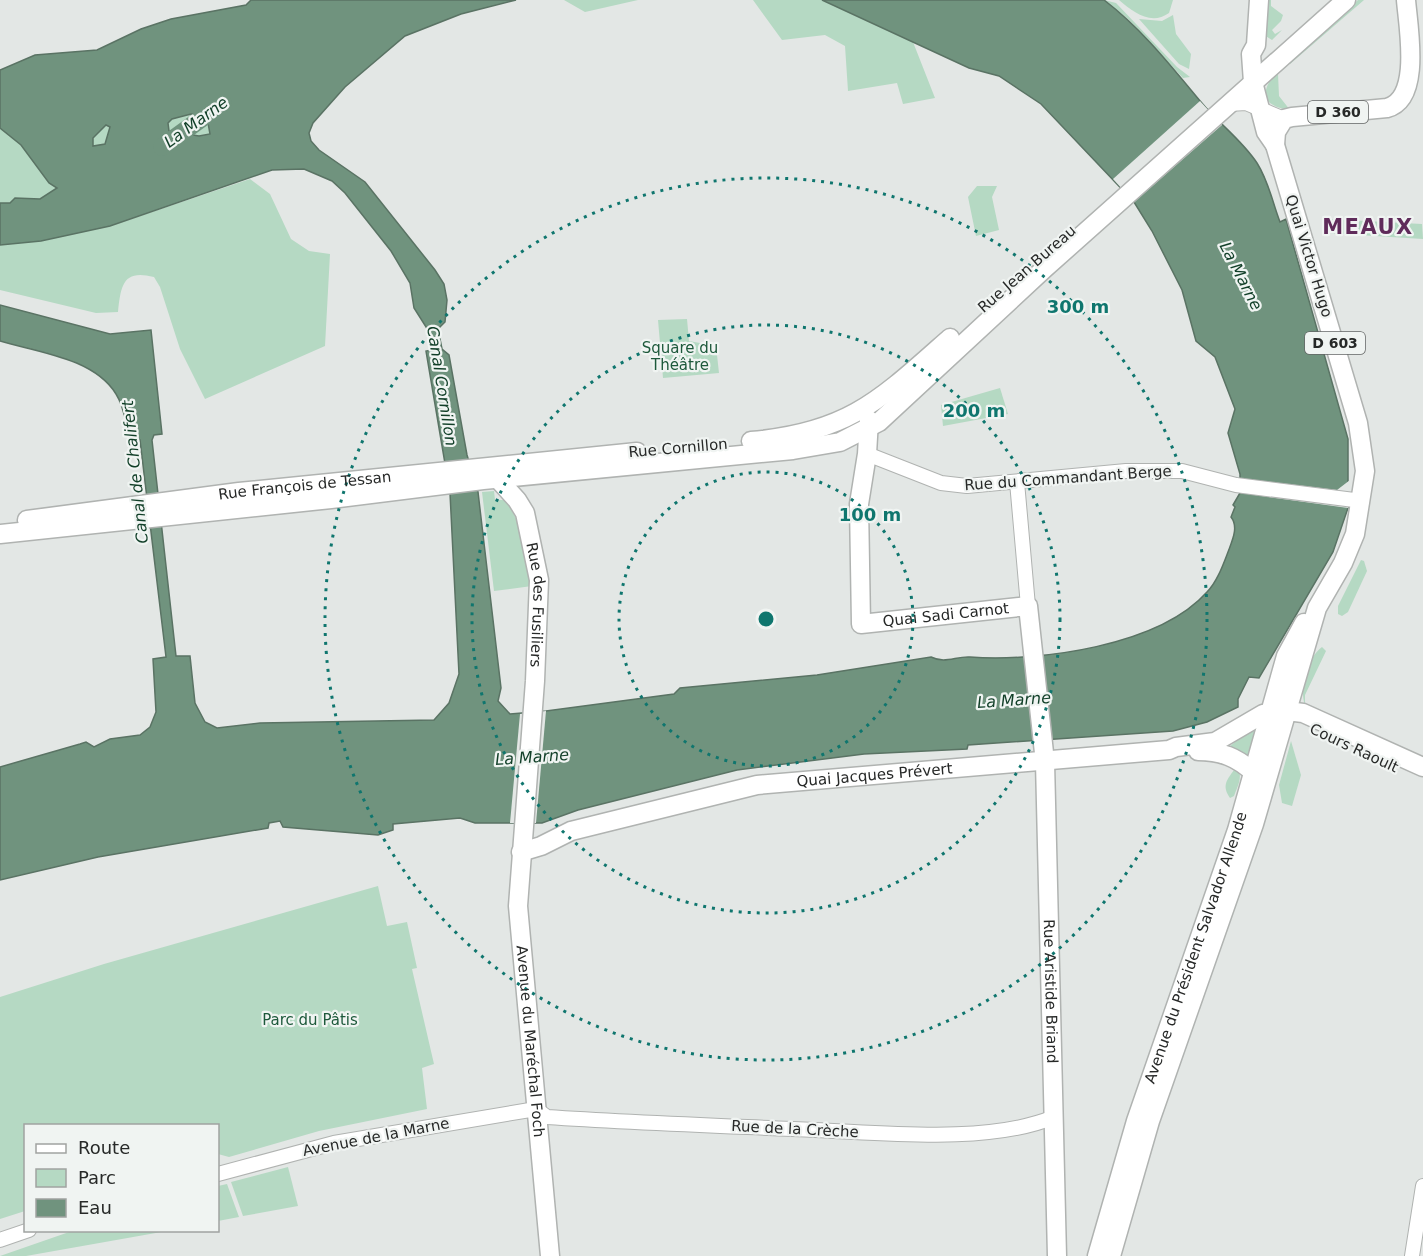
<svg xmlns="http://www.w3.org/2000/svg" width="1423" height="1256" viewBox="0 0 1423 1256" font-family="'DejaVu Sans',sans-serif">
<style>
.green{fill:#b5d9c3}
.water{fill:#70937e;stroke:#5a7364;stroke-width:1.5;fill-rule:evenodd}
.pier{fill:#e3e7e5}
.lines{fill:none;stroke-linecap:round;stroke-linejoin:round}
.river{stroke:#70937e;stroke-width:18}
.minor-casing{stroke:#b0b3b1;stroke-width:16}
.major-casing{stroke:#b0b3b1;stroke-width:21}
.minor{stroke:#fff;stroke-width:14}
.major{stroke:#fff;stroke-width:18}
.ring{fill:none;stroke:#0f766e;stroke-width:3;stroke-dasharray:3 6}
.labels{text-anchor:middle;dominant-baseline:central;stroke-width:4.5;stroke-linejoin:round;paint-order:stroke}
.shield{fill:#f0f4f2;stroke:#636665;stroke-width:1.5}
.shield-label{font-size:14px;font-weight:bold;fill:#272928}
.street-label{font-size:15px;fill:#272928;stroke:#f0f4f2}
.park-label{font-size:15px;fill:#1d593b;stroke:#f0f4f2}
.water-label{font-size:16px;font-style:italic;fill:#113f28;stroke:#f0f4f2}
.district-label{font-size:21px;font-weight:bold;letter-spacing:1.5px;fill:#5f2b5a;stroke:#f0f4f2}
.centre{fill:#0f766e;stroke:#f0f4f2;stroke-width:3}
.ring-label{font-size:18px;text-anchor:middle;font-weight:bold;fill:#0f766e;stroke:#f0f4f2;stroke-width:4.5;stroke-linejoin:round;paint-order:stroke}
</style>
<rect width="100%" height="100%" fill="#e3e7e5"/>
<g class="green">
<polygon points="564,0 638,0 585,12"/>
<polygon points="753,0 822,0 913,42 935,98 903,104 897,83 848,91 845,46 825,35 782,40"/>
<polygon points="1104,0 1116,3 1177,67 1190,77 1183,78 1128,19"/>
<path d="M1119 0H1173L1169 13C1151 26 1133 12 1119 0Z"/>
<polygon points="1267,0 1271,0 1271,6 1283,15 1281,21 1272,30 1275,34 1282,30 1272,40 1264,35"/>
<polygon points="1358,0 1364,0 1290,64 1289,61"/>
<polygon points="1173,15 1176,34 1191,54 1189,69 1179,64 1139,19 1162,21"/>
<path d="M1285 64 1287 66 1278 74 1279 96 1290 110C1252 105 1265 81 1285 64Z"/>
<polygon points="191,114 207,117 210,134 199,136 169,131 168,123 172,119"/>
<polygon points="106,125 111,127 105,144 93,146 92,138"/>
<polygon points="0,128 21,145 49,183 57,188 40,199 15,198 10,203 0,203"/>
<path d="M250 179 270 194 291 239 309 251 330 254 325 346 205 399 180 349 160 287 154 277C123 269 121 285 118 312L96 313 0 290V245L41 241 110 226Z"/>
<polygon points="977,186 997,186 992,197 999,230 976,236 968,197"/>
<polygon points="1328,219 1422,224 1423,239 1327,233"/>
<polygon points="687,319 689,341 716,346 719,373 663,378 658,320"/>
<polygon points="1000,388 1008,414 943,426 941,405"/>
<path d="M494 491 495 500H505C524 525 526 555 532 586L494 591 482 492Z"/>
<polygon points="1361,560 1364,561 1367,571 1348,612 1342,616 1338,614 1338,606"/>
<path d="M1322 647 1326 651 1305 695V705C1299 688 1307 658 1322 647Z"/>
<polygon points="1252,728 1256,730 1247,758 1229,747"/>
<polygon points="1291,741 1301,775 1292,806 1282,803 1279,785"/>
<path d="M1238 769C1243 777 1237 788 1234 796L1230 798C1222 786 1226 781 1234 770Z"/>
<polygon points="378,886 387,926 407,922 417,968 412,969 434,1064 422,1068 427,1109 319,1131 229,1157 218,1154 218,1126 26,1126 25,1211 0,1219 0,997 104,964"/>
<polygon points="288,1167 298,1206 243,1216 231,1182"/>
<polygon points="227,1184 239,1217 218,1221 218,1186"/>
<polygon points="72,1231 72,1230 167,1231 26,1256 0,1256"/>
</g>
<path class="water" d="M251 0H516L461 14 405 36 345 87 313 123 309 133 311 141 319 150 365 182 435 270 444 284 447 300 445 322 438 329 442 349 449 355 467 455 478 492 501 688 498 701 510 714 546 711 674 694 680 688 817 675 931 657C945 664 956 656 970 657 1039 662 1159 646 1207 592 1217 582 1223 565 1228 552 1232 541 1239 527 1231 517L1235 507 1233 505 1240 493V474L1228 433 1235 409 1215 357 1196 341 1182 290 1152 231 1134 202 1041 104 999 76 969 68 822 0H1104C1142 29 1171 66 1201 102 1219 124 1241 139 1257 163 1269 182 1272 201 1280 222L1286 219 1348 439V508L1333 552 1259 678 1249 677 1238 699V707L1207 722 1173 731 968 745 967 749 864 754 737 770 578 810 542 823H475L460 818 393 824V830L378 835 283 827 280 821 269 823 268 828 98 857 0 880V767L80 744 86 742 94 747 110 739 140 735 150 727 156 712 153 659 166 657 140 440 136 437 130 438C126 424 124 406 116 394 94 358 37 352 0 341V305L110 334 151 330 162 434 154 435 152 440 176 656H190L195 703 205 722 217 728 260 723 434 720 449 703 459 674 450 493 426 351 432 350 428 330 414 308 410 283 391 251 345 193 332 181 304 169 272 170 110 226 41 241 0 245V203H10L15 198 40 199 57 188 49 183 21 145 0 128V70L35 55 97 50 141 29 171 19 246 5ZM191 114 207 117 210 134 199 136 169 131 168 123 172 119ZM106 125 110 127 105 144 93 146V138Z"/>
<g class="pier">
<polygon points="1200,101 1222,125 1134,202 1113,179"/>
<polygon points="1240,478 1337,490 1350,480 1348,508 1240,493"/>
<polygon points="546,711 536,823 510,823 520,714"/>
</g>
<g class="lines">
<polyline class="river" points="162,147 223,103"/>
<defs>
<g id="minor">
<polyline points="1229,104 1246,103 1284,119"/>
<polyline points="867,454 941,483 967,486 1126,471 1182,471 1236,485 1362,501"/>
<polyline points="1017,482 1028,606"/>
<path d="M218 1174 334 1143 536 1109 547 1117C637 1123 726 1126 815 1130 887 1133 989 1144 1054 1117"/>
<polyline points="0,1240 29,1230"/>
<polyline points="1412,1256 1423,1186"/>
</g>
<g id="major">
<polyline points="1259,0 1256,45 1251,54 1253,82 1266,132 1275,145"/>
<path id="s1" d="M869 420 867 454 859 504 861 624 1028 606 1045 762 1057 1256"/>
<path d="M751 441C848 433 880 400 950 338"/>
<path id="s2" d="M497 478 517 500 525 513 539 580 535 681 518 906 550 1256"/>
<path id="s3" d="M27 520 239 492 637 452"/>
<polyline points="0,534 331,499 483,480 793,450 840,442 879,422 1044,269 1346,0"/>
<path d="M1198 751C1221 751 1237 757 1254 773V782"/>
<path id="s4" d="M521 852 541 846 571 831 757 785 1169 750 1176 747 1215 742 1263 714 1287 711 1303 713 1423 767"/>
<path id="s5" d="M1097 1256 1136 1121 1237 830 1286 656 1304 623"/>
<path d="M1111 1256 1150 1121 1254 824 1317 608 1343 563 1355 534 1365 471 1358 423 1275 145 1276 132 1284 119 1292 117 1387 108C1422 99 1408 26 1406 0"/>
</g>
</defs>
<use href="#minor" class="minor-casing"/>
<use href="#major" class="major-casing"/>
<use href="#minor" class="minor"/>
<use href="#major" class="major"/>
</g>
<g class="ring">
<circle cx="766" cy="619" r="147"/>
<circle cx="766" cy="619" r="294"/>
<circle cx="766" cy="619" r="441"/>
</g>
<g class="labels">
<g class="shield">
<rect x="1308" y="101" width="60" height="22" rx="4.5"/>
<rect x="1305" y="332" width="60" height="22" rx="4.5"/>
</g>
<g class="shield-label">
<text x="1338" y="112">D 360</text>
<text x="1335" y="343">D 603</text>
</g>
<g class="street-label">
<text transform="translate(1309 256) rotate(73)">Quai Victor Hugo</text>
<text transform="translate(1027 269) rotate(-41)">Rue Jean Bureau</text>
<text transform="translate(678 448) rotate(-5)">Rue Cornillon</text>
<text transform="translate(1068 478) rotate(-4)">Rue du Commandant Berge</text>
<text stroke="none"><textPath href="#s3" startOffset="280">Rue François de Tessan</textPath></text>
<text stroke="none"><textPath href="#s2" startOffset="138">Rue des Fusiliers</textPath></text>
<text stroke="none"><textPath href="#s1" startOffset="290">Quai Sadi Carnot</textPath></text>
<text transform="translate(1354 748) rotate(25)">Cours Raoult</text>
<text stroke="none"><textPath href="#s4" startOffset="364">Quai Jacques Prévert</textPath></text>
<text stroke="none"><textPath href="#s5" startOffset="324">Avenue du Président Salvador Allende</textPath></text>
<text stroke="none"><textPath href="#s1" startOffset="759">Rue Aristide Briand</textPath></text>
<text stroke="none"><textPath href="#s2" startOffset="576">Avenue du Maréchal Foch</textPath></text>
<text transform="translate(795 1129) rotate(3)">Rue de la Crèche</text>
<text transform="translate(376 1137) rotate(-11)">Avenue de la Marne</text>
</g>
<g class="park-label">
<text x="680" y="348">Square du<tspan x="680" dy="17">Théâtre</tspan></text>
<text x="310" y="1020">Parc du Pâtis</text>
</g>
<g class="water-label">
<text transform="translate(196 122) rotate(-36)">La Marne</text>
<text transform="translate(1241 276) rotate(63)">La Marne</text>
<text transform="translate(442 386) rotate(81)">Canal Cornillon</text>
<text transform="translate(135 472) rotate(-96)">Canal de Chalifert</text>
<text transform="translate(1014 700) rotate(-4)">La Marne</text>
<text transform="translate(532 757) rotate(-4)">La Marne</text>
</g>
<g class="district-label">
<text x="1368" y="227">MEAUX</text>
</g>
</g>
<circle cx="766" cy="619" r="9" class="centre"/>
<g class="ring-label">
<text x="1078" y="313">300 m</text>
<text x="974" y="417">200 m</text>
<text x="870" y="521">100 m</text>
</g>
<rect x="24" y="1124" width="195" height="108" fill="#f0f4f2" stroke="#a0a3a1" stroke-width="1.5"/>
<rect x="36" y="1144" width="30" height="9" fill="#ffffff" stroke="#a0a3a1" stroke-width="1.5"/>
<text x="78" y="1154" font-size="18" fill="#272928">Route</text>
<rect x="36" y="1169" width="30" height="18" fill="#b5d9c3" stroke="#a0a3a1" stroke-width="1.5"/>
<text x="78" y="1184" font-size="18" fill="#272928">Parc</text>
<rect x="36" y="1199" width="30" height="18" fill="#70937e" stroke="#a0a3a1" stroke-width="1.5"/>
<text x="78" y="1214" font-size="18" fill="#272928">Eau</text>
</svg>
